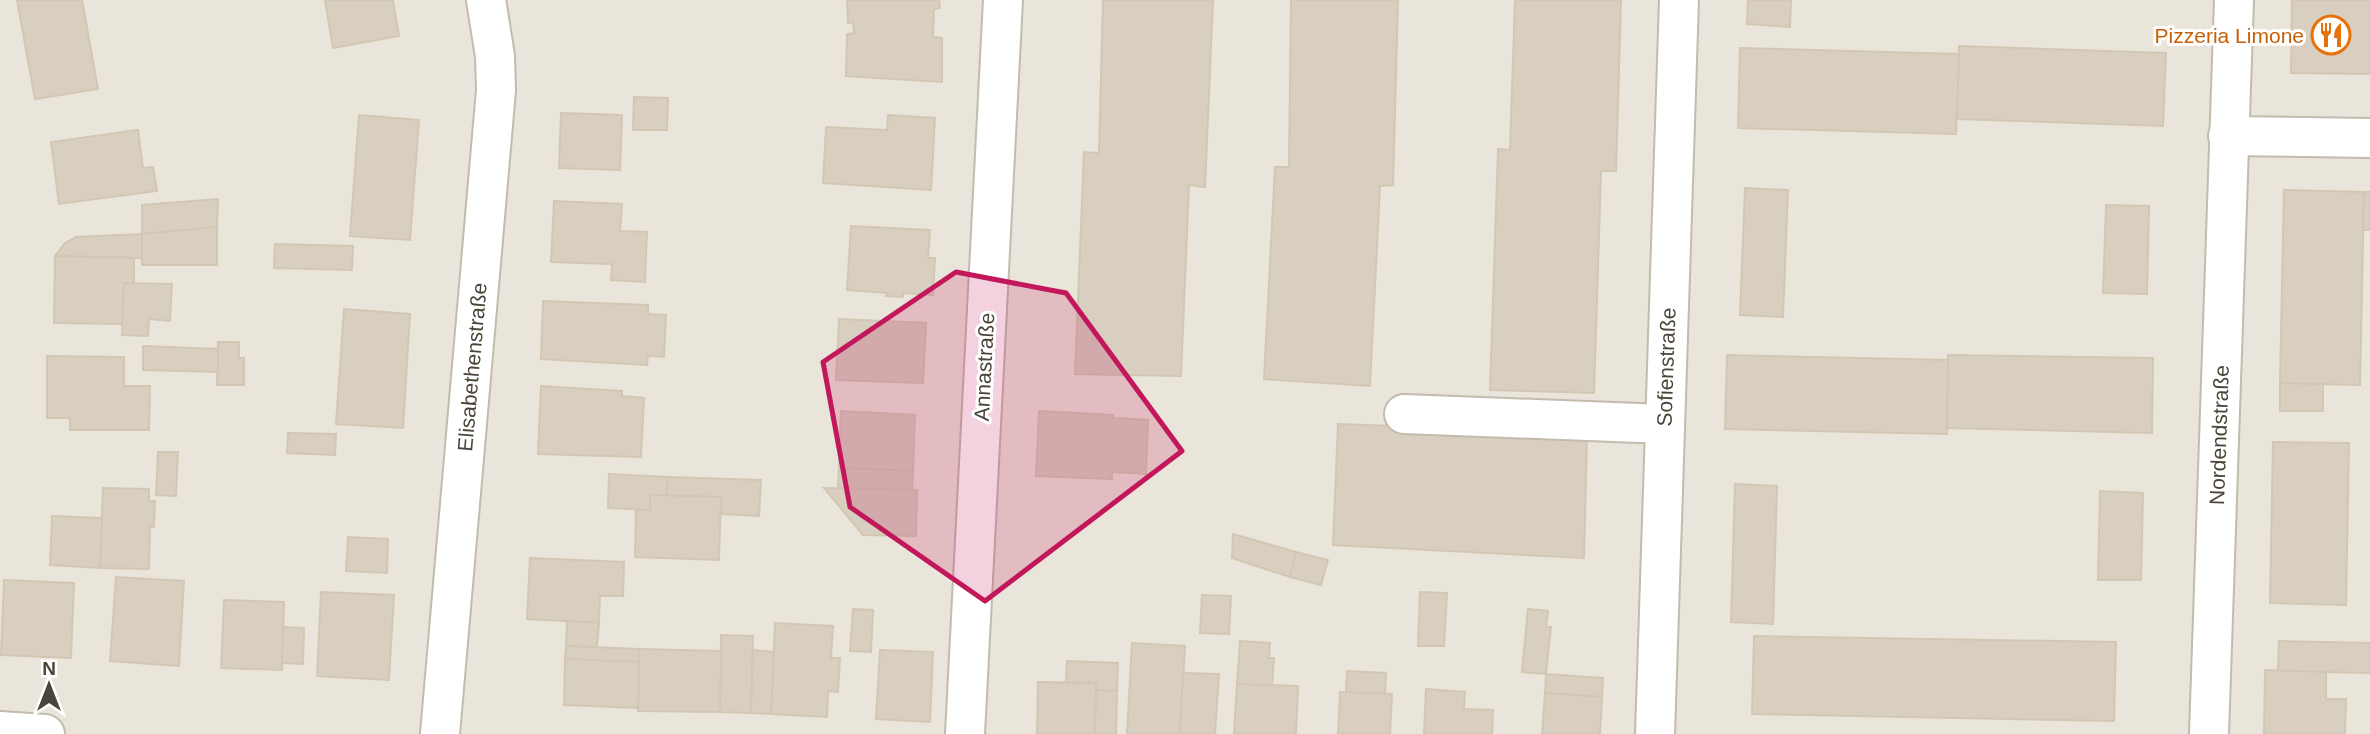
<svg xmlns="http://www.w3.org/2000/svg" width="2370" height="734" viewBox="0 0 2370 734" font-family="Arial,sans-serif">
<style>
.residential{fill:#eae5da}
.building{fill:#d8cfc1;stroke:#d3c7b4;stroke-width:2}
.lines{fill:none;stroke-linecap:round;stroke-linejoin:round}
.minor-casing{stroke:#c2bbae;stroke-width:42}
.minor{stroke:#fff;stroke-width:38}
.marked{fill:#c2185b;fill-opacity:0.2;stroke:#c2185b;stroke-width:5;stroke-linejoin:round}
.labels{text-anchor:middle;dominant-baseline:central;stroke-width:6;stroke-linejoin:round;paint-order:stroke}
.food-label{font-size:21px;fill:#c56008;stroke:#fff;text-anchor:end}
.street-label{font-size:21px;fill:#4b4439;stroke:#fff}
</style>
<rect width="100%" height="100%" fill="#f6f3ec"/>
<rect class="residential" x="0" y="0" width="2370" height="734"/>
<g class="building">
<polygon points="17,0 82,0 98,89 35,99"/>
<polygon points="325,0 393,0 399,36 333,48"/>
<polygon points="847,0 939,0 940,8 934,9 933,37 942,38 942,82 846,76 847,34 854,33 853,22 848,23"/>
<polygon points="1103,0 1213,0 1205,187 1189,185 1181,376 1075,374 1084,152 1099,153"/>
<polygon points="1291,0 1398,0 1393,185 1380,186 1370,386 1264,379 1275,167 1289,167"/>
<polygon points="1515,0 1621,0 1616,171 1601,171 1594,393 1490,390 1498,149 1510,150"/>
<polygon points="1748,0 1791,0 1790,27 1747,24"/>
<polygon points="2292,0 2370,0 2370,74 2291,73"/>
<polygon points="1959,46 2166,53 2163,126 1957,119"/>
<polygon points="1740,48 1959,54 1956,134 1738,128"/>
<polygon points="634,97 668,98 667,130 633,130"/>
<polygon points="561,113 622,115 620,170 559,168"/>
<polygon points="359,115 419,120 410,240 350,236"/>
<polygon points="888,115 935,118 931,190 823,183 826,127 887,130"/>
<polygon points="138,130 143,168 153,167 157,191 59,204 51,142"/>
<polygon points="1745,188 1788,190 1783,317 1740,315"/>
<polygon points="2284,190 2364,192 2360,385 2280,383"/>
<polygon points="2364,192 2370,192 2370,230 2363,230"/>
<polygon points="218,199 217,227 142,234 142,205"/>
<polygon points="554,201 622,204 620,231 647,232 645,282 611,280 612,264 551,262"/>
<polygon points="2106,205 2149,206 2147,294 2103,293"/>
<polygon points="851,226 930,230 928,258 935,258 933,295 903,293 903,297 886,296 887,293 847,290"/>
<polygon points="217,227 217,265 142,265 142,234"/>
<polygon points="142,234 142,258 55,256 65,243 76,237"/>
<polygon points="275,244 353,246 352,270 274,268"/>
<polygon points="55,256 134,258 134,283 124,283 122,324 54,323"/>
<polygon points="124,283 172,284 170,321 149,319 148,336 122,335"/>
<polygon points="543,301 648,305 648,314 666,315 664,357 648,356 647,365 541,359"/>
<polygon points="344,309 410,314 403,428 336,424"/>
<polygon points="839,319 926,323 923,383 836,380"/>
<polygon points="218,342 239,342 239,358 244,358 244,385 217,385"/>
<polygon points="143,346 218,349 218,372 143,370"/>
<polygon points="1727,355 1949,360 1947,434 1725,429"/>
<polygon points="1948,355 2153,358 2152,433 1947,428"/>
<polygon points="47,356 124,357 124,386 150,386 149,430 70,430 70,418 47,418"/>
<polygon points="2280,383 2323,384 2323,411 2280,411"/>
<polygon points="541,386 622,391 622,396 644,398 641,457 538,454"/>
<polygon points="841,411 915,415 913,471 839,468"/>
<polygon points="1039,411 1113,415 1113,418 1148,420 1146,474 1112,472 1112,479 1036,476"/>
<polygon points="1338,424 1587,433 1584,558 1333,545"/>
<polygon points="288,433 336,434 335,455 287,453"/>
<polygon points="2273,442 2349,443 2346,605 2270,603"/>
<polygon points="158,452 178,452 176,496 156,495"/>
<polygon points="839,468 913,471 912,490 838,489"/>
<polygon points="609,474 668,477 667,496 650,495 650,510 608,508"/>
<polygon points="668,477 761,480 759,516 721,514 721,497 667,496"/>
<polygon points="1735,484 1777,486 1773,624 1731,622"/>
<polygon points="103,488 149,489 149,501 155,501 154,527 150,527 149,569 100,568"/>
<polygon points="824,488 917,490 916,536 863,535"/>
<polygon points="2100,491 2143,493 2141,580 2098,580"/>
<polygon points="650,495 721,497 719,560 635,557 636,510 650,510"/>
<polygon points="52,516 102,518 100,568 50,565"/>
<polygon points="1233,534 1296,552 1290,577 1232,558"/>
<polygon points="348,537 388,539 387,573 346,571"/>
<polygon points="1296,552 1328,560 1321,585 1290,577"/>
<polygon points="530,558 624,562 623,596 600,596 599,623 527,619"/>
<polygon points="116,577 184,581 179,666 110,661"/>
<polygon points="4,580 74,583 71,658 1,655"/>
<polygon points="321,592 394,595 389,680 317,676"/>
<polygon points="1420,592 1447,593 1444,646 1418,646"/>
<polygon points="1202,595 1231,596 1229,634 1200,633"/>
<polygon points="224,600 284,602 282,670 221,668"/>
<polygon points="853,609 873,610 871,652 850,651"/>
<polygon points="1528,609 1548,611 1546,627 1551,627 1546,674 1522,672"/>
<polygon points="567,621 599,623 597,647 566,646"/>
<polygon points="775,623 833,626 831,658 840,658 838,692 828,691 827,717 771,714"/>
<polygon points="283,627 304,628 303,664 282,663"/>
<polygon points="721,635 753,636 751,713 720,712"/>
<polygon points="1754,636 2116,642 2114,721 1752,714"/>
<polygon points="1240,641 1270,643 1269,658 1274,658 1272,686 1237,684"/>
<polygon points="2279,641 2370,643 2370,673 2278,671"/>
<polygon points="1132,643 1185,646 1180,734 1127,734"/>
<polygon points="566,646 639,649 639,662 565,659"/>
<polygon points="639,649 721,651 720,712 638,711"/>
<polygon points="753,650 774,652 771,714 751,713"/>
<polygon points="880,650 933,652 930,722 876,719"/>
<polygon points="565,659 639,662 638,708 564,705"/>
<polygon points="1067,661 1118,663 1117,691 1096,690 1096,683 1066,682"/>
<polygon points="2265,670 2326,672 2326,699 2346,699 2345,734 2264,734"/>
<polygon points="1347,671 1386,673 1385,694 1346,692"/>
<polygon points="1183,673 1219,674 1215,734 1180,734"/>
<polygon points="1546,674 1603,678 1602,697 1545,693"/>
<polygon points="1038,682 1096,683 1095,734 1037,734"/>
<polygon points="1237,684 1298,686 1296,734 1234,734"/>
<polygon points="1426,689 1465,692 1464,709 1493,710 1492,734 1424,734"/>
<polygon points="1096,690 1117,691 1116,734 1095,734"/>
<polygon points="1340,692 1392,694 1390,734 1338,734"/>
<polygon points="1545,693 1602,697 1600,734 1542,734"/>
</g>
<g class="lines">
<defs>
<g id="minor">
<polyline points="2228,136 2370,138"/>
<polyline points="1404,414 1665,424"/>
<polyline points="0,731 45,734"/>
<polyline points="440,734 496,90 495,56 486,0"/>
<polyline points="965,734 1003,0"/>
<polyline points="1655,734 1679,0"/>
<polyline points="2209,734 2234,0"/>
</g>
</defs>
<use href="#minor" class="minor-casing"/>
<use href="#minor" class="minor"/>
</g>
<path class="marked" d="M956 272 1066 293 1182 451 985 601 850 507 823 362Z"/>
<defs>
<symbol id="restaurant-ring" viewBox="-11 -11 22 22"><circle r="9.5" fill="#fff" stroke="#e8710a" stroke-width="1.5"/><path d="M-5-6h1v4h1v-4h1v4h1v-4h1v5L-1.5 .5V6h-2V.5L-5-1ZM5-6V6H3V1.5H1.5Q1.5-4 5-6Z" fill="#e8710a"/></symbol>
</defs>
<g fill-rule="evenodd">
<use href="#restaurant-ring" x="2309" y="13" width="44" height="44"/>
</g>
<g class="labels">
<g class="food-label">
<text x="2304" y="35">Pizzeria Limone</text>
</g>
<g class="street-label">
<text transform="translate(472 367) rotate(-85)">Elisabethenstraße</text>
<text transform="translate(984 367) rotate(-87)">Annastraße</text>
<text transform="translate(1666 367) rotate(-88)">Sofienstraße</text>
<text transform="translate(2219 435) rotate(-88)">Nordendstraße</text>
</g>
</g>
<g transform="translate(49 685)" stroke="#ffffff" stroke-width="5" paint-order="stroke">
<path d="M0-5L12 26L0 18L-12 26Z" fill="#4b4439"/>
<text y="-10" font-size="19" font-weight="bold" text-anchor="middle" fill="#4b4439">N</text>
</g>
</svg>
